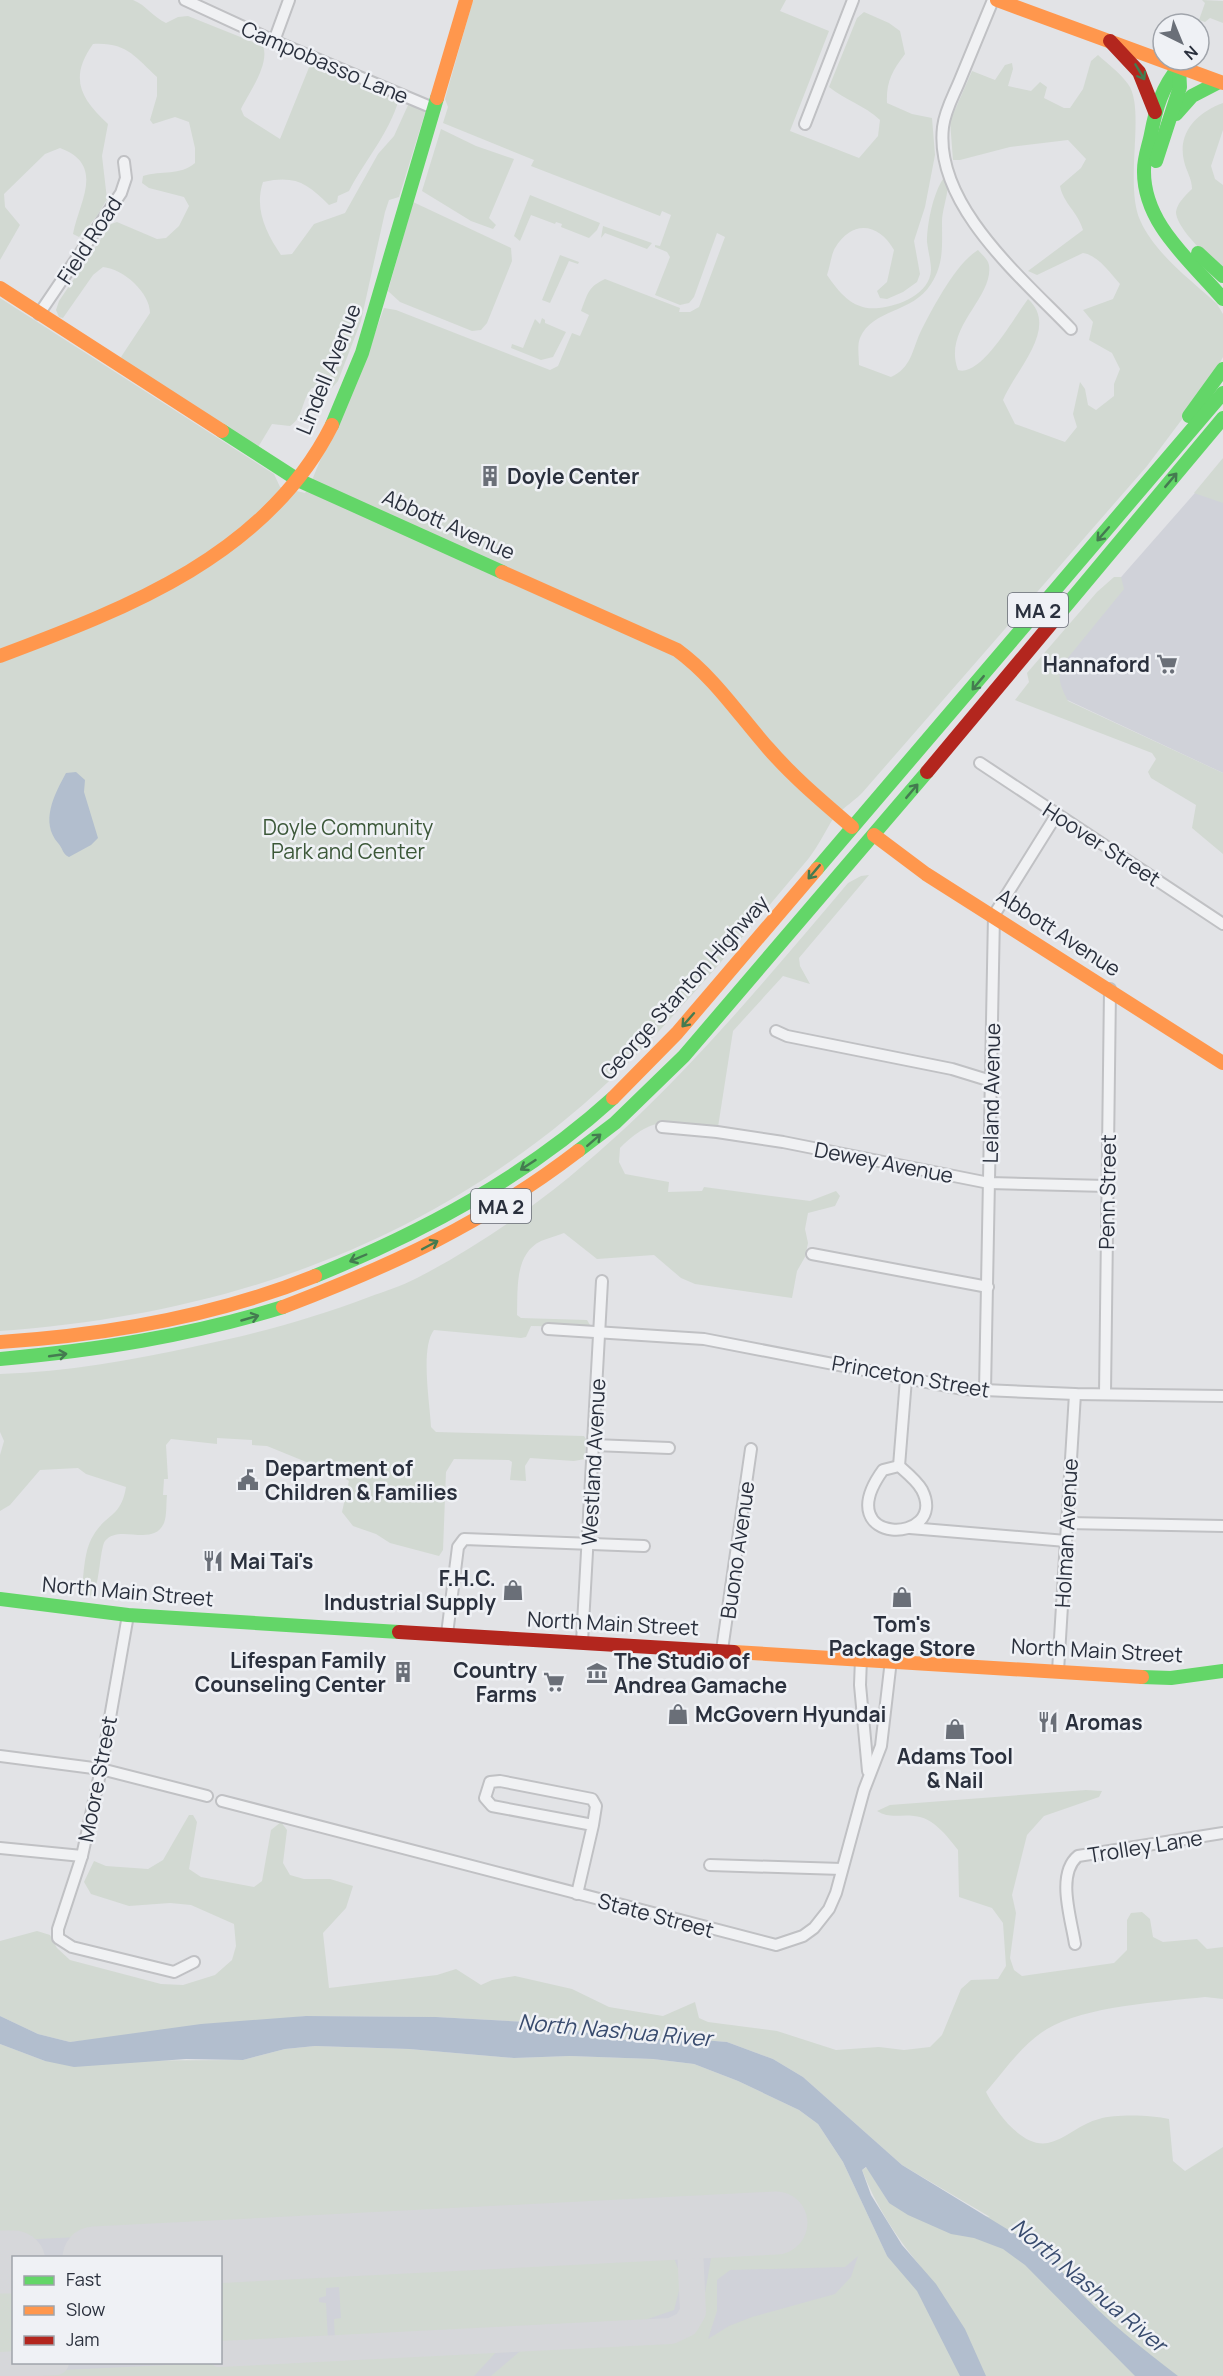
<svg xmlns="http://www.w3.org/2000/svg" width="1223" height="2376" viewBox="0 0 1223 2376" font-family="Manrope,sans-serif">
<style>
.built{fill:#d0d2d9;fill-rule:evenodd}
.green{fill:#d2d9d2;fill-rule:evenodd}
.water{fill:#b2bece}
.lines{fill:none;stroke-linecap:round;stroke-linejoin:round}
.taxiway{stroke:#d6d7da;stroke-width:26}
.runway{stroke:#d6d7da;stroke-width:63}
.street-casing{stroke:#c0c1c4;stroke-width:14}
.street{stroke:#f0f1f3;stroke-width:10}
.fast{stroke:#63d668;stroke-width:14}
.slow{stroke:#ff974d;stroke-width:14}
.jam{stroke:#b3261e;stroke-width:14}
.oneway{stroke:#447b50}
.labels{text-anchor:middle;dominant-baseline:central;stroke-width:5;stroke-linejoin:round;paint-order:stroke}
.shield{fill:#eff1f5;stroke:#656a74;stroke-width:1.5}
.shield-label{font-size:20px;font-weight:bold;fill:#2a303d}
.street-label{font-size:21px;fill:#2a303d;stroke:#eff1f5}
.poi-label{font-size:21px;font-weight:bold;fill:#2a303d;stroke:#eff1f5;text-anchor:start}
.park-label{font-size:21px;fill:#3c5839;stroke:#eff1f5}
.water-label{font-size:22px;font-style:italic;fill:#384b6e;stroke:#eff1f5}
</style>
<rect width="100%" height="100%" fill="#e2e3e6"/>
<g class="built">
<polygon points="1223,461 1223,773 1029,682"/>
<path d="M0 2077 603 2096 893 2271 833 2311 551 2376H0ZM14 2258H220V2362H14Z"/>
</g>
<g class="green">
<path d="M0 0H133C146 5 153 17 166 23L178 17 188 16 263 46C270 64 249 93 241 109L244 116 280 139 310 65 399 99C389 134 365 160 349 191L338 196 337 202 329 205C307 183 295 175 263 182 254 209 266 233 281 255L292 254 314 224 345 213 378 154 394 136 409 103 422 109 425 113 399 197 389 200 385 212 361 321 338 381 332 388H312C301 400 304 417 290 426L272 424 257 449 124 363 121 357 150 313C150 293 124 269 103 267L93 275 63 318 59 317 56 310 59 301 111 224 117 222 157 239 166 238 179 226 189 206 184 197 149 188 142 183 143 176C162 170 180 176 195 163V148L189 122 175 117 153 124 150 120 157 96V77C135 57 127 42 93 44 69 78 80 98 108 124L102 156 107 199 97 216 79 237 73 234C79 202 106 165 60 148L45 154 4 194 5 207 20 225 0 260Z"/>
<path d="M473 0H786L780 11 829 31 790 131 859 158 878 136 880 120C864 105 845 100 829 87L857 18 864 12 889 23 900 31 905 54C892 71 886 82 887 103L912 114 932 118 935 155 925 207 914 241 920 274 917 282 903 292 887 299 880 298 877 291 887 282 894 250C879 223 852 219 835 248 831 255 830 267 827 275 840 294 854 311 879 308 899 306 930 294 931 270 931 261 928 251 927 242 927 224 933 194 943 179L948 186C947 198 942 211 942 222 942 246 944 264 931 284 912 314 873 308 860 338 857 345 859 357 859 365L891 377C911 368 912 351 920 333 932 309 956 263 978 250 982 255 988 259 989 265 994 298 942 328 958 370 981 378 1015 316 1028 299 1060 328 1015 370 1003 400L1015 424 1065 442 1077 427 1073 414 1080 382 1085 389 1088 405 1096 410 1114 396V384L1120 369 1112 353 1089 340 1093 322 1083 310 1113 299 1120 284C1110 273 1098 255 1083 253L1037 275 1028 271 1083 230C1078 212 1063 203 1060 186L1081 168 1086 159 1068 140 1010 147 960 160H953L950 121 972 71 995 80 1005 65 1012 63 1013 69 1008 86 1031 91 1040 82 1047 87 1044 98 1064 108H1070L1083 89 1091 61 1098 55C1108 64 1120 73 1128 84 1146 108 1124 183 1140 220 1155 254 1190 279 1217 304L1223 314V357L1207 386 1147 466 862 793C852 803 839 810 831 822 824 834 818 846 809 858 750 928 691 1000 626 1065 453 1235 240 1314 0 1331V298L274 474 280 487 305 493C313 481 316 468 323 455 346 407 366 359 384 308L396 310 550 370 558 366 572 333 580 336 589 315 581 311C588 293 588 287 605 279L680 308 679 312H690L699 307 725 237 717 233 694 297 689 303 680 305 655 295 670 257 667 252 655 247V245L660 246 671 215 662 211 660 216 531 166 534 160 443 123 448 107 445 99Z"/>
<polygon points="1202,0 1223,1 1223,23 1210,18 1205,22 1199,20 1205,3"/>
<path d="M1223 103V130L1211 166 1215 179 1223 185V269C1210 260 1176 228 1176 212 1177 203 1186 195 1192 189 1192 178 1186 171 1184 161 1177 132 1198 112 1223 103Z"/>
<polygon points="441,129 476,146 514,159 489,218 496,225 493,229 471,221 422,191"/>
<polygon points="530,195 600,223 597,230 589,238 561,227 562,224 556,222 555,224 531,215 520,241 514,236"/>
<polygon points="413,202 511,248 512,261 487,323 481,330 472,331 400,302 388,291"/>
<polygon points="603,226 652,243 647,249 605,233 601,238"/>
<polygon points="560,255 579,262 578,264 569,261 550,303 542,300"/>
<polygon points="542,318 545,320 545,323 566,332 553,357 541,360 511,348 512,344 523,348 535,319 540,324"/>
<polygon points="1223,458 1223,503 1194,493"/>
<path d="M1114 577H1121L1124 589 1062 665C1056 678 1062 689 1068 701L1223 773V854L1192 828 1196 805 1151 778 1148 772 1156 759 1152 753 1015 700 1029 682 1027 673 1097 592Z"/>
<path d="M869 875 799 958 800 966 810 984 783 976 733 1031 718 1127C672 1123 656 1112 620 1148L619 1162 625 1174 669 1182 668 1192 702 1191 704 1187 810 1201 836 1191 840 1196 835 1206 808 1213 805 1229 808 1243 805 1257 797 1271 792 1298 695 1284 681 1278 654 1255 597 1259 564 1233C557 1236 548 1238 541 1241 514 1254 518 1290 517 1315L521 1318 587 1320 590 1325 584 1327 531 1326 526 1337 521 1338 434 1330C420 1348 430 1404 431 1427L436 1432 584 1436 586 1439 585 1459 574 1461 530 1458 525 1466 526 1481 510 1480 512 1462 509 1460 454 1459 446 1472 443 1550 439 1556 390 1543 376 1534 353 1526 342 1512 349 1481 343 1477 267 1446 252 1445V1440L217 1438V1444L171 1439 166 1445 168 1479H164L163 1495H167C166 1503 167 1516 164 1523 153 1548 119 1523 105 1541 100 1548 100 1581 93 1595L81 1597C84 1578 83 1552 93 1536 106 1513 121 1518 126 1487L86 1474 78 1468 40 1470 10 1505 0 1511V1455L4 1441 0 1432V1374C67 1372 132 1360 197 1346 256 1334 314 1318 369 1297 385 1291 402 1286 417 1278 597 1185 719 1035 848 883L861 876Z"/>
<path d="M1086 1790 1102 1791 1099 1797 1044 1816 1027 1835 1012 1895 1016 1913 1010 1958 1014 1970 1022 1976 1114 1963 1127 1950V1920L1131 1913 1142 1912 1150 1919 1153 1937 1163 1942 1197 1939 1207 1949 1223 1947V1999L1205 1997C1160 2002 1085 2006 1047 2029 1023 2043 1004 2071 986 2092 996 2112 1022 2148 1048 2143 1066 2139 1081 2123 1099 2119 1116 2114 1151 2115 1169 2119L1173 2161 1185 2171 1223 2147V2376H491L526 2346 674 2339 688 2334 701 2316 713 2247 779 2243 775 2201 0 2241V2044L45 2061 243 2060 285 2049 315 2046 409 2049 514 2058 570 2056 653 2059 694 2064 738 2081 799 2110 818 2124 843 2162 887 2256 921 2267C896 2237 876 2206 862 2170L867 2167 889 2203 990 2217 902 2165 803 2077 773 2059 727 2042 678 2038 626 2040 528 2022 436 2017 306 2016 70 2042 38 2034 0 2016V1941L37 1931 50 1935 57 1948 70 1960 161 1984 183 1985 215 1975 232 1960 236 1946 234 1924 191 1905 170 1903 129 1906 91 1894 84 1882 94 1861 106 1866 148 1869 163 1860 189 1815H193L197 1822 189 1869 201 1877 254 1887 262 1881 271 1830 281 1822 287 1830 283 1863 290 1875 304 1879H330L353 1886 346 1908 323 1933 329 1988 437 1975 456 1969 481 1985 492 1980 515 1976 572 1989 609 2007 663 2016 695 2002 699 2018 708 2022 777 2031 836 2050 879 2047 904 2050 930 2047 942 2035 961 1989 971 1980 998 1979 1006 1966 1003 1923 992 1908 959 1897 958 1850C947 1836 933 1817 914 1816 900 1814 890 1819 877 1811L890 1805ZM858 2256 851 2277 835 2294 752 2317 729 2326 708 2339 717 2311V2280L730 2270 845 2267Z"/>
<polygon points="671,2250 682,2279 674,2310 642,2321 564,2328 335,2340 334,2319 341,2318 339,2287 326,2288 326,2296 319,2298 319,2302 326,2303 328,2340 221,2344 221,2273"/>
<polygon points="13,2283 13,2357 0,2358 0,2284"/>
<polygon points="499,2349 474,2376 0,2376 0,2373"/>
</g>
<g class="water">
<path d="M76 772 85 780 84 792 98 838 91 845 69 857C62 854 63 848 58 843 40 822 54 795 66 773Z"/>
<path d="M0 2016 38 2034 70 2042 201 2024 306 2016 436 2017 528 2022 626 2040 678 2038 727 2042 773 2059 803 2077 902 2165 1048 2254C1082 2301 1132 2341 1178 2376H1135L1025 2265 1003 2249 974 2238 951 2234 908 2215 889 2203 866 2167 862 2170 871 2195 902 2245 936 2284 965 2329 986 2376H960L917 2291 887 2256 843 2162 818 2124 799 2110 738 2081 694 2064 653 2059 570 2056 514 2058 409 2049 315 2046 285 2049 243 2060 186 2059 74 2067 45 2061 0 2044Z"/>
</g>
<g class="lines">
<g class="taxiway">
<polyline points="112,2257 117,2258"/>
<polyline points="158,2258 168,2254"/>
<polyline points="220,2354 671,2331 686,2324 693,2312 689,2227"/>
<polyline points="0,2365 56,2362"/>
</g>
<g class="runway">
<polyline points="94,2258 776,2223"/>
<polyline points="0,2262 14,2262"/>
</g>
<defs>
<g id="street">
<polyline points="185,0 274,41 433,108"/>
<path d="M993 0C982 27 971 53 960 80 954 95 945 110 943 127 934 205 1022 278 1071 329"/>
<polyline points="274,41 289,0"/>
<polyline points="805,124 853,0"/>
<polyline points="39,314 121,193 126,178 124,162"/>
<polyline points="980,763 1223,924"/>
<polyline points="776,1031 787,1036 952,1069 991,1081"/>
<polyline points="662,1127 717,1132 783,1142 989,1183 1107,1186"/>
<polyline points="812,1254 988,1287"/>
<polyline points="548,1329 704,1339 962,1389 1075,1394 1223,1396"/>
<polyline points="985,1391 994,915 1057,814"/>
<polyline points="1105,1394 1110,989"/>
<polyline points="594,1445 669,1448"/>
<path d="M899 1466C907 1473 917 1481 922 1490 950 1545 827 1547 883 1470Z"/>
<polyline points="899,1466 906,1379"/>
<polyline points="1067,1523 1223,1526"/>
<polyline points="910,1528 1066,1541"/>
<polyline points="128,1615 101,1769 82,1856 58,1929 58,1938 72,1947 174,1972 194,1962"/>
<polyline points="447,1634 458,1547 464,1539 644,1546"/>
<polyline points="582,1642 602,1281"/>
<polyline points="722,1650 751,1449"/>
<polyline points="861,1658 860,1685 868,1771"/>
<polyline points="1058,1671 1075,1394"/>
<polyline points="0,1756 101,1769 207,1796"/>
<polyline points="222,1801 776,1945 803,1936 814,1928 829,1909 836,1893 864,1790 881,1746 891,1660"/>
<polyline points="0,1848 82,1856"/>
<polyline points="710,1865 842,1869"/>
<polyline points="577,1894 593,1825 492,1806 485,1798 490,1782 500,1781 592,1799 596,1806 593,1825"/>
<path d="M1075 1944C1071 1918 1056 1874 1078 1856L1223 1833"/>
</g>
</defs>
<use href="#street" class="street-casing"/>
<use href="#street" class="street"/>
<g class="fast">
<path d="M1179 67C1162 87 1156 108 1151 134 1149 145 1144 157 1144 170 1143 224 1191 261 1223 299"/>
<polyline points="1176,114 1192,96 1219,82"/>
<polyline points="1156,161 1180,87 1179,67"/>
<polyline points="1198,253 1223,276"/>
<polyline points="1189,416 1223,369"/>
<polyline points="332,425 362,353 437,98"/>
<polyline points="222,431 298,480 502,572"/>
<polyline points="1055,619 1223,418"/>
<polyline points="817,869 1223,393"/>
<polyline points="578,1151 615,1123 684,1056 927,772"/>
<path d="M315 1276C423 1232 526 1177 613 1098"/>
<path d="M0 1359C98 1350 189 1336 283 1307"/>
<polyline points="0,1599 128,1615 399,1632"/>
<polyline points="1142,1677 1171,1678 1223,1671"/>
</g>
<g class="slow">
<polyline points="997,0 1223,83"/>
<polyline points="437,98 466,0"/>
<polyline points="0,288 222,431"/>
<path d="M502 572 677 650C714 677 738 714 768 748 793 777 823 802 852 827"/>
<path d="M0 656C128 608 267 555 332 425"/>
<polyline points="874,835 926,874 1223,1063"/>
<polyline points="613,1098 677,1033 817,869"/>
<path d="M283 1307C393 1265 484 1223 578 1151"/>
<path d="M0 1342C108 1335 214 1317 315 1276"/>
<polyline points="734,1652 1142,1677"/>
</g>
<g class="jam">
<polyline points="1110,41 1139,72 1155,112"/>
<polyline points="927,772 1055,619"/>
<polyline points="399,1632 734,1652"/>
</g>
</g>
<defs><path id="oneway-shaft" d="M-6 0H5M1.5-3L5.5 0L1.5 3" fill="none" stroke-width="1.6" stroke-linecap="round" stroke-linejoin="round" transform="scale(1.5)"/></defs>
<g class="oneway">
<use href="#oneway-shaft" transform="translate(1140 72) rotate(59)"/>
<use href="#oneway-shaft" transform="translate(1171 480) rotate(-50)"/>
<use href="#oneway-shaft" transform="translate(1103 534) rotate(131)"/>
<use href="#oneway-shaft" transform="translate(978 683) rotate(130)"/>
<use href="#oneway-shaft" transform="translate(912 791) rotate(-50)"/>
<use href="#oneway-shaft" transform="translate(814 872) rotate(130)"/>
<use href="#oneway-shaft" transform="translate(688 1020) rotate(131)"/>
<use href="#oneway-shaft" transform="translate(594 1140) rotate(-41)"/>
<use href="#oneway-shaft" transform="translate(528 1165) rotate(147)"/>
<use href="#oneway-shaft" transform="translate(430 1245) rotate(-28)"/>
<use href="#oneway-shaft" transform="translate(358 1258) rotate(157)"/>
<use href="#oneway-shaft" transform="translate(250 1318) rotate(-16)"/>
<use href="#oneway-shaft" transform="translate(58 1355) rotate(-8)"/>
</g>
<defs>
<symbol id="building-bare" viewBox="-9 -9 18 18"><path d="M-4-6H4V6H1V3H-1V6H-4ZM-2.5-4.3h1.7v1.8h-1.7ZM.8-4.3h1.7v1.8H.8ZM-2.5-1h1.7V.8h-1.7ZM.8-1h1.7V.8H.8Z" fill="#6a6f78" stroke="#eff1f5" stroke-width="2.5" paint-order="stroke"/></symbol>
<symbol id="supermarket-bare" viewBox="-9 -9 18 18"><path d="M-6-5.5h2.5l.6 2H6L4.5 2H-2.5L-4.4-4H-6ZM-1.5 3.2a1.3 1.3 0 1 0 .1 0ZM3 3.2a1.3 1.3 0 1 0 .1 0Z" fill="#6a6f78" stroke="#eff1f5" stroke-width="2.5" paint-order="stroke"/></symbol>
<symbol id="civic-bare" viewBox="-9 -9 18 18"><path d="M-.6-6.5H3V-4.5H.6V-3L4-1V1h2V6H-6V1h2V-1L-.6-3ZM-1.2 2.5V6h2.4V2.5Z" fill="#6a6f78" stroke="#eff1f5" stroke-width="2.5" paint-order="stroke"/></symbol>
<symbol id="restaurant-bare" viewBox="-9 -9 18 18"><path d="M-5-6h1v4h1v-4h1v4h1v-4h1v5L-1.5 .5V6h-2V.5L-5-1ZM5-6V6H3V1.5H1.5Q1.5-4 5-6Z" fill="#6a6f78" stroke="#eff1f5" stroke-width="2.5" paint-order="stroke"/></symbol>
<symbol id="shop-bare" viewBox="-9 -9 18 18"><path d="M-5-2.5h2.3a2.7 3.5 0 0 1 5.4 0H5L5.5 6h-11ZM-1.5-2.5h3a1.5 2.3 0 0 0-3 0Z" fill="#6a6f78" stroke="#eff1f5" stroke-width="2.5" paint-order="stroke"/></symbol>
<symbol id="museum-bare" viewBox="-9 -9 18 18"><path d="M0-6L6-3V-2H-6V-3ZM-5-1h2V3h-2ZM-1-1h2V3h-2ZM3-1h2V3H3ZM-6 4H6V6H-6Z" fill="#6a6f78" stroke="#eff1f5" stroke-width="2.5" paint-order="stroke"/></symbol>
</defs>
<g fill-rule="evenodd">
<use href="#building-bare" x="475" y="461" width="30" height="30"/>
<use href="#supermarket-bare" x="1152" y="649" width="30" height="30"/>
<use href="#civic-bare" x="233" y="1465" width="30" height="30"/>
<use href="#restaurant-bare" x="198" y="1546" width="30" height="30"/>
<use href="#shop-bare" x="498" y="1575" width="30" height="30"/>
<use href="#shop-bare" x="887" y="1582" width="30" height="30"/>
<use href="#building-bare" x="388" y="1657" width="30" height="30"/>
<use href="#museum-bare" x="582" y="1658" width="30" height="30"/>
<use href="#supermarket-bare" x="539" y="1667" width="30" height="30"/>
<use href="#shop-bare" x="663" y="1699" width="30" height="30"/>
<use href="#restaurant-bare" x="1033" y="1707" width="30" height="30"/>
<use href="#shop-bare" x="940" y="1714" width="30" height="30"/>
</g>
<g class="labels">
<g class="shield">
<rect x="1008" y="593" width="60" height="34" rx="4.5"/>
<rect x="471" y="1189" width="60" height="34" rx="4.5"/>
</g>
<g class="shield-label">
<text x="1038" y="610">MA 2</text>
<text x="501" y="1206">MA 2</text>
</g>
<g class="street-label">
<text transform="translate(325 62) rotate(23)">Campobasso Lane</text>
<text transform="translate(89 240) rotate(-57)">Field Road</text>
<text transform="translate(328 369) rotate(-68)">Lindell Avenue</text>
<text transform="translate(449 524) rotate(24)">Abbott Avenue</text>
<text transform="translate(1102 844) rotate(33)">Hoover Street</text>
<text transform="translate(1059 932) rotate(33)">Abbott Avenue</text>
<text transform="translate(684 987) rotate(-48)">George Stanton Highway</text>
<text transform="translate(991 1093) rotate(-89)">Leland Avenue</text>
<text transform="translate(884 1162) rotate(11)">Dewey Avenue</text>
<text transform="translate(1107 1192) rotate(-89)">Penn Street</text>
<text transform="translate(911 1376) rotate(10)">Princeton Street</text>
<text transform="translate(593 1462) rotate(-87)">Westland Avenue</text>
<text transform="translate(1066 1533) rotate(-87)">Holman Avenue</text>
<text transform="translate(737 1550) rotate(-82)">Buono Avenue</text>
<text transform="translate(128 1591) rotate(5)">North Main Street</text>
<text transform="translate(613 1623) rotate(3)">North Main Street</text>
<text transform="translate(1097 1650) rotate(3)">North Main Street</text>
<text transform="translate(97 1779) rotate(-79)">Moore Street</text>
<text transform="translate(1145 1846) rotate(-9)">Trolley Lane</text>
<text transform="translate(656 1915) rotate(15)">State Street</text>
</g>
<g class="poi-label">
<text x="507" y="476">Doyle Center</text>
<text x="1150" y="664" text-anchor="end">Hannaford</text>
<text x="265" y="1468">Department of<tspan x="265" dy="24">Children &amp; Families</tspan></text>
<text x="230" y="1561">Mai Tai's</text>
<text x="496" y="1578" text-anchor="end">F.H.C.<tspan x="496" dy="24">Industrial Supply</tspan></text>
<text x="902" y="1624" text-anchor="middle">Tom's<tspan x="902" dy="24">Package Store</tspan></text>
<text x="386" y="1660" text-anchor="end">Lifespan Family<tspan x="386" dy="24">Counseling Center</tspan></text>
<text x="614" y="1661">The Studio of<tspan x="614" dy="24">Andrea Gamache</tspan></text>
<text x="537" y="1670" text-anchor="end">Country<tspan x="537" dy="24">Farms</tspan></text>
<text x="695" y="1714">McGovern Hyundai</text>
<text x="1065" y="1722">Aromas</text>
<text x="955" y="1756" text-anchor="middle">Adams Tool<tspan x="955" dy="24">&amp; Nail</tspan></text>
</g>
<g class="park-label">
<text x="348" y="827">Doyle Community<tspan x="348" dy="24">Park and Center</tspan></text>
</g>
<g class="water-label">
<text transform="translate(615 2030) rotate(5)">North Nashua River</text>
<text transform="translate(1089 2285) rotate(40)">North Nashua River</text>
</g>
</g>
<rect x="12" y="2256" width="210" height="108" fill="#eff1f5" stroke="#a0a4ab" stroke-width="1.5"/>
<rect x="24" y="2276" width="30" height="9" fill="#63d668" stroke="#a0a4ab" stroke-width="1.5"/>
<text x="66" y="2286" font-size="18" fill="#2a303d">Fast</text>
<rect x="24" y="2306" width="30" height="9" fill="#ff974d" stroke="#a0a4ab" stroke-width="1.5"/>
<text x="66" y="2316" font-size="18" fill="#2a303d">Slow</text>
<rect x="24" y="2336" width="30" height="9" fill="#b3261e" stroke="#a0a4ab" stroke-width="1.5"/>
<text x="66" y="2346" font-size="18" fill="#2a303d">Jam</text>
<g transform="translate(1181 42) rotate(137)"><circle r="28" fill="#eff1f5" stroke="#a0a4ab" stroke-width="1.5"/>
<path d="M0-4.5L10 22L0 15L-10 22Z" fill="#6a6f78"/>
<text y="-9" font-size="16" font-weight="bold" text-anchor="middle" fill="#2a303d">N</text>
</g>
</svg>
